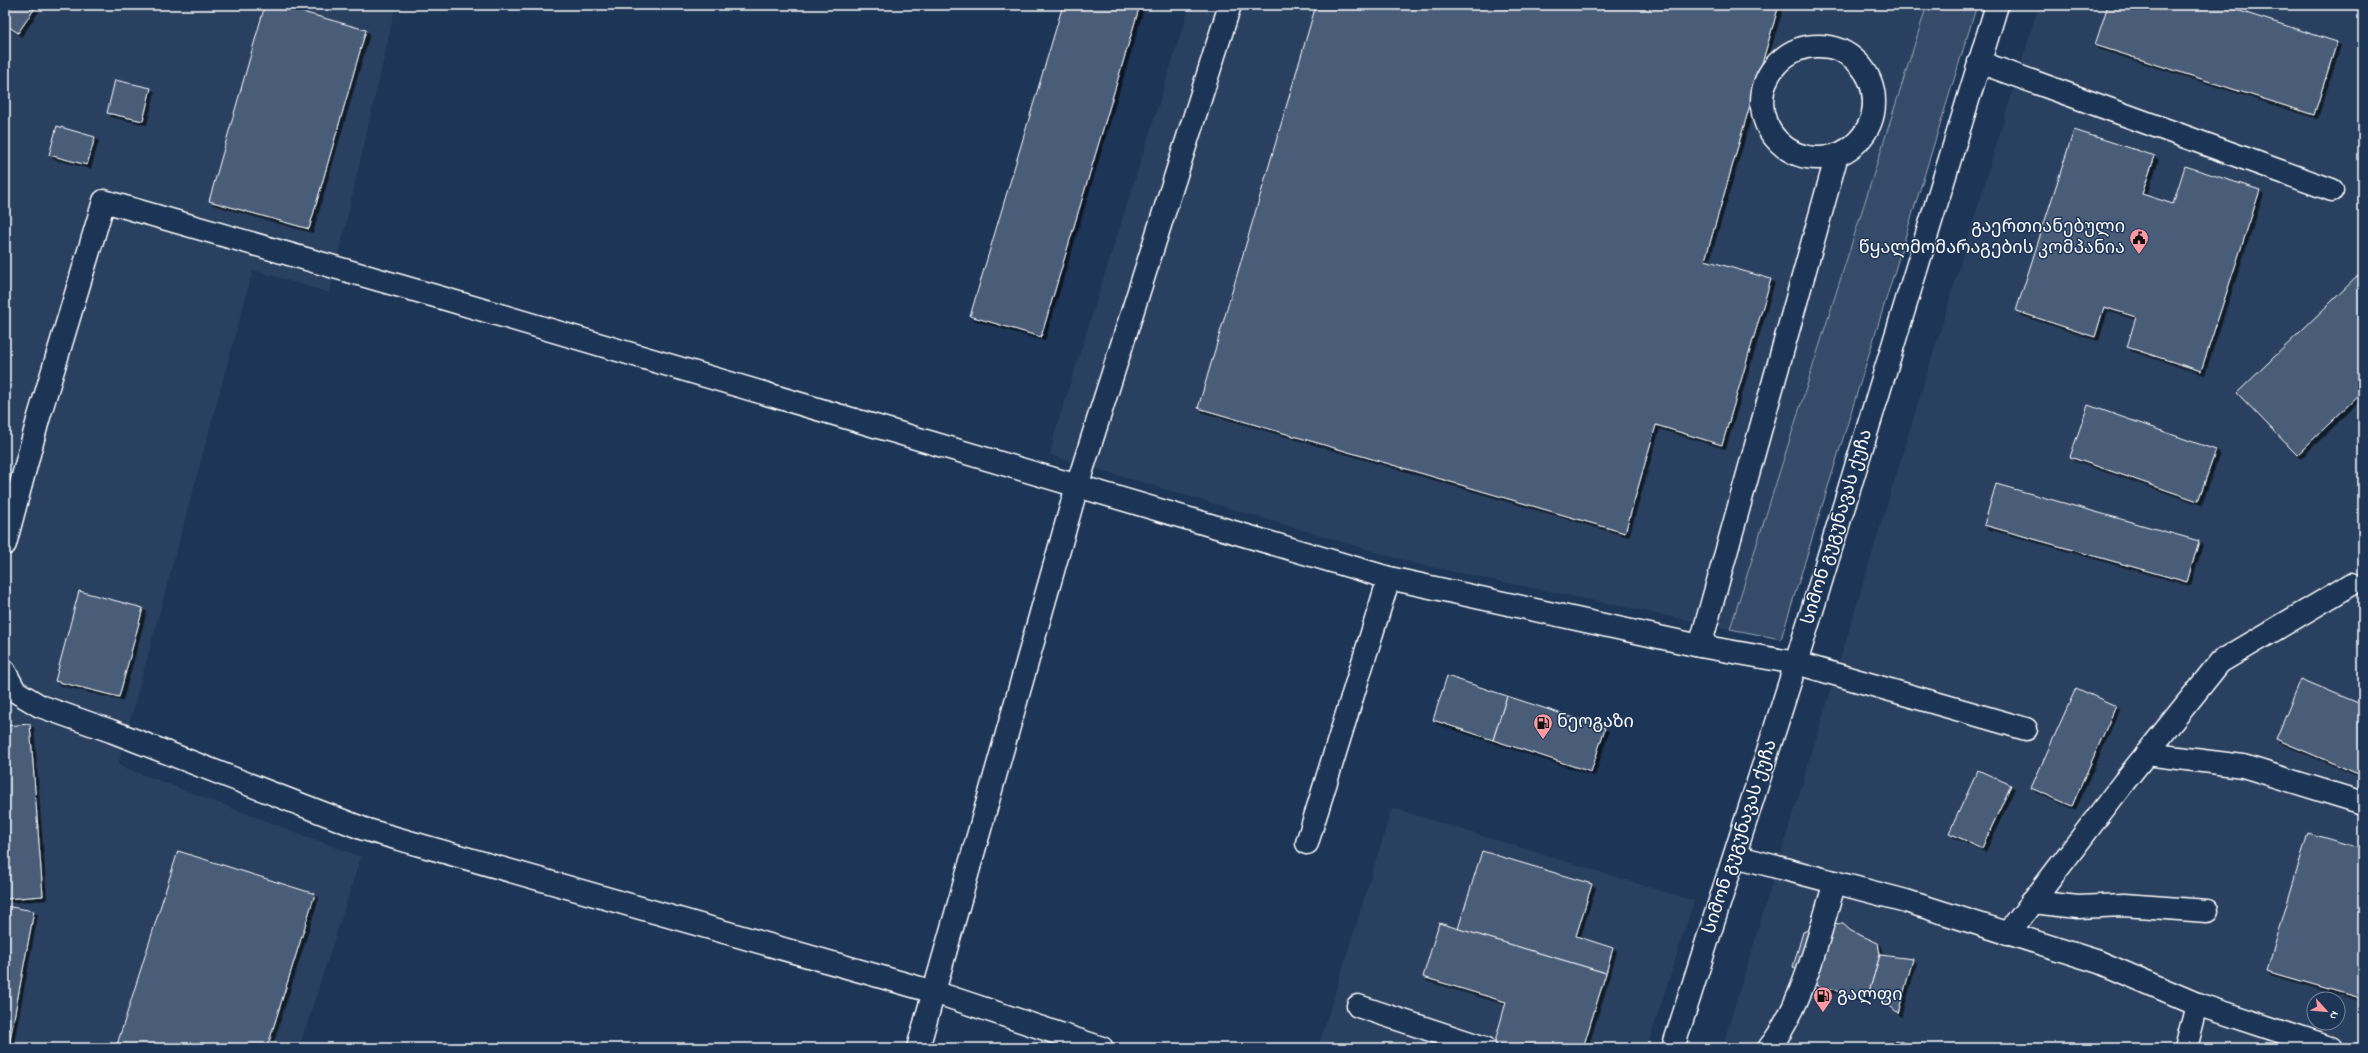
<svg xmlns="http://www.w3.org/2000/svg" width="2368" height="1053" viewBox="0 0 2368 1053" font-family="'Indie Flower','Noto Sans Georgian',sans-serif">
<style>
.built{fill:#2a4161;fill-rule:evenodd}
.green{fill:#364b69;stroke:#9aa5b4}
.building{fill:#4a5d79;stroke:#fff;filter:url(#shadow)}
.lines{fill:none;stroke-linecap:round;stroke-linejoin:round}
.minor-casing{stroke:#fff;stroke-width:25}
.major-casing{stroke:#fff;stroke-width:25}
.minor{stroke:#1d3557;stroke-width:22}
.major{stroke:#1d3557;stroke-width:22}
.labels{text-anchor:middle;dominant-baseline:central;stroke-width:3;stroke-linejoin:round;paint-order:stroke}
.poi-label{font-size:18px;fill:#fff;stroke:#1d3557;text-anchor:start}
.street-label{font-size:18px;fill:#fff;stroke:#1d3557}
</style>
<defs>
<filter id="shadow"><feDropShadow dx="3.5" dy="3.5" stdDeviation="0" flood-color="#0009"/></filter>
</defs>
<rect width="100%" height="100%" fill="#1d3557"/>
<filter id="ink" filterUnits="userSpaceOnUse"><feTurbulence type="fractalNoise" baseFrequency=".025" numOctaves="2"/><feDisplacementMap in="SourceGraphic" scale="8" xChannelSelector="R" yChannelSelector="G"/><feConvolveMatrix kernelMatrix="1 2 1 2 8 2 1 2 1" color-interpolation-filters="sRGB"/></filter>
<g filter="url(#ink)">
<g class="built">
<polygon points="5,5 396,5 330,293 253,270 118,765 361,857 299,1048 5,1048"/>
<polygon points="1190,5 1927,5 1730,629 1416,564 1050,455 1054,435"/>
<path d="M2039 5H2363V1048H1722ZM2314 999H2338V1023H2314Z"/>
<polygon points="1392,808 1694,901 1647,1048 1318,1048"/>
</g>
<polygon class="green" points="1927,5 1977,5 1781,639 1730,629"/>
<g class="building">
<polygon points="5,5 37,5 18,33 5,24"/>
<polygon points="265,5 278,5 366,30 309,229 209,201"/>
<polygon points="1063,5 1140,5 1041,337 970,316"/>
<polygon points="1316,5 1779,5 1705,260 1771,279 1722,445 1656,425 1625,533 1198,408"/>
<polygon points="2108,5 2221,5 2337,42 2314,115 2095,45"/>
<polygon points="115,80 151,88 143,121 107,113"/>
<polygon points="57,126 95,137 87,165 49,155"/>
<polygon points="2074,130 2155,156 2142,194 2173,204 2185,166 2260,190 2201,371 2127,347 2136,317 2104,307 2095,337 2016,311"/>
<polygon points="2363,271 2363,391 2297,455 2237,393"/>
<polygon points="2088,405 2216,450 2198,501 2070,457"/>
<polygon points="1996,484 2199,541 2187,582 1984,525"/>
<polygon points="79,591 143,608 119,697 55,681"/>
<polygon points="1447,676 1507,696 1493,740 1433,720"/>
<polygon points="2301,679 2363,705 2363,776 2276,739"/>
<polygon points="2076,688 2116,706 2072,806 2031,788"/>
<polygon points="1507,696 1605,728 1591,772 1493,740"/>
<polygon points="30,724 43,896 5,899 5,726"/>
<polygon points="1978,770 2011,785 1982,848 1949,833"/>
<polygon points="2308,833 2363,849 2363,999 2267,971"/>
<polygon points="178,851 315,894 267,1048 116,1048"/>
<polygon points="1482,851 1592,884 1576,936 1613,948 1606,973 1458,929"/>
<polygon points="5,906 34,911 9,1045 5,1045"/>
<polygon points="1439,923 1606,973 1583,1048 1504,1048 1494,1045 1506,1002 1423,977"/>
<polygon points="1826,923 1843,924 1851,931 1878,943 1880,955 1870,989 1863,998 1847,996 1834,989 1826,990 1812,983 1793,967 1803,932"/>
<polygon points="1880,955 1913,959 1898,1013 1870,989"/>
<polygon points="1896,1040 1920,1048 1894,1048"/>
</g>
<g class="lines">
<defs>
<g id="minor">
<circle cx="1818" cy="102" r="56"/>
<polyline points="1979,62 2332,190"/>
<polyline points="5,544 38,420 104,201 442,298 1389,578 1700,646 1796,663 2026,729"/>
<polyline points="1700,646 1837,155"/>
<polyline points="5,672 15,691 40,706 111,731 364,829 934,992 1102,1048"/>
<polyline points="2146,754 2243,766 2363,803"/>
<polyline points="1307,843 1389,578"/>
<polyline points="1735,856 1906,901 2099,962 2197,1004"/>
<polyline points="2032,902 2078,907 2124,905 2207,911"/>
<polyline points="2008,934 2124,782 2220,662 2352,584"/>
<polyline points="1358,1006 1485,1048"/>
<polyline points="918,1048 1077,486 1230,5"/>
<path d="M1769 1048C1803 1006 1819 934 1835 882"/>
<polyline points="2186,1048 2197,1004 2330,1048"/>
</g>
<polyline id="major" points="1673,1048 1796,663 1997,5"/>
</defs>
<use href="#minor" class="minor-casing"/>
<use href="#major" class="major-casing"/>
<use href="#minor" class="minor"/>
<use href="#major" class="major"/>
</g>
</g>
<defs>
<symbol id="civic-pin" viewBox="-11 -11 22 30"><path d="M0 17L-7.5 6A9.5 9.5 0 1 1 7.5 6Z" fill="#ff9aa2" stroke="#1d3557"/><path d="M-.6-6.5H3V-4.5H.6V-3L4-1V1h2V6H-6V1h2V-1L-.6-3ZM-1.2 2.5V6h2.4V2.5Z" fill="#111"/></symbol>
<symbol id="fuel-pin" viewBox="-11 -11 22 30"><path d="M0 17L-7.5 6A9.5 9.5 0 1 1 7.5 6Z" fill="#ff9aa2" stroke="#1d3557"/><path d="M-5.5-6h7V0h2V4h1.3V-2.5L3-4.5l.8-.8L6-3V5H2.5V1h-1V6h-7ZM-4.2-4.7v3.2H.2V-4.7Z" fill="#111"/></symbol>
</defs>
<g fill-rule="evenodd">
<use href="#civic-pin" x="2128" y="227" width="22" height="30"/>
<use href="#fuel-pin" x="1532" y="712" width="22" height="30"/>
<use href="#fuel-pin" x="1812" y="985" width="22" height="30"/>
</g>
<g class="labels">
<g class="poi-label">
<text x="2125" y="228" text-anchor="end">გაერთიანებული<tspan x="2125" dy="21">წყალმომარაგების კომპანია</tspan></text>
<text x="1557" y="723">ნეოგაზი</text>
<text x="1837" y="996">გალფი</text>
</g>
<g class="street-label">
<text transform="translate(1838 527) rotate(-73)">სიმონ გუგუნავას ქუჩა</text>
<text transform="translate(1741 837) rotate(-72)">სიმონ გუგუნავას ქუჩა</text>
</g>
</g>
<rect width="2368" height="1053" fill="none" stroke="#1d3557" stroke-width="20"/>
<rect x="10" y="10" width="2348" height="1033" fill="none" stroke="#fff" stroke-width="1.5" filter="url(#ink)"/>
<g transform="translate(2326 1011) rotate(117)"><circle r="19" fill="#1d3557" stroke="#77869a"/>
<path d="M0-3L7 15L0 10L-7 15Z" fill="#ff9aa2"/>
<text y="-6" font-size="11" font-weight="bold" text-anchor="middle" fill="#ffffff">N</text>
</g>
</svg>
